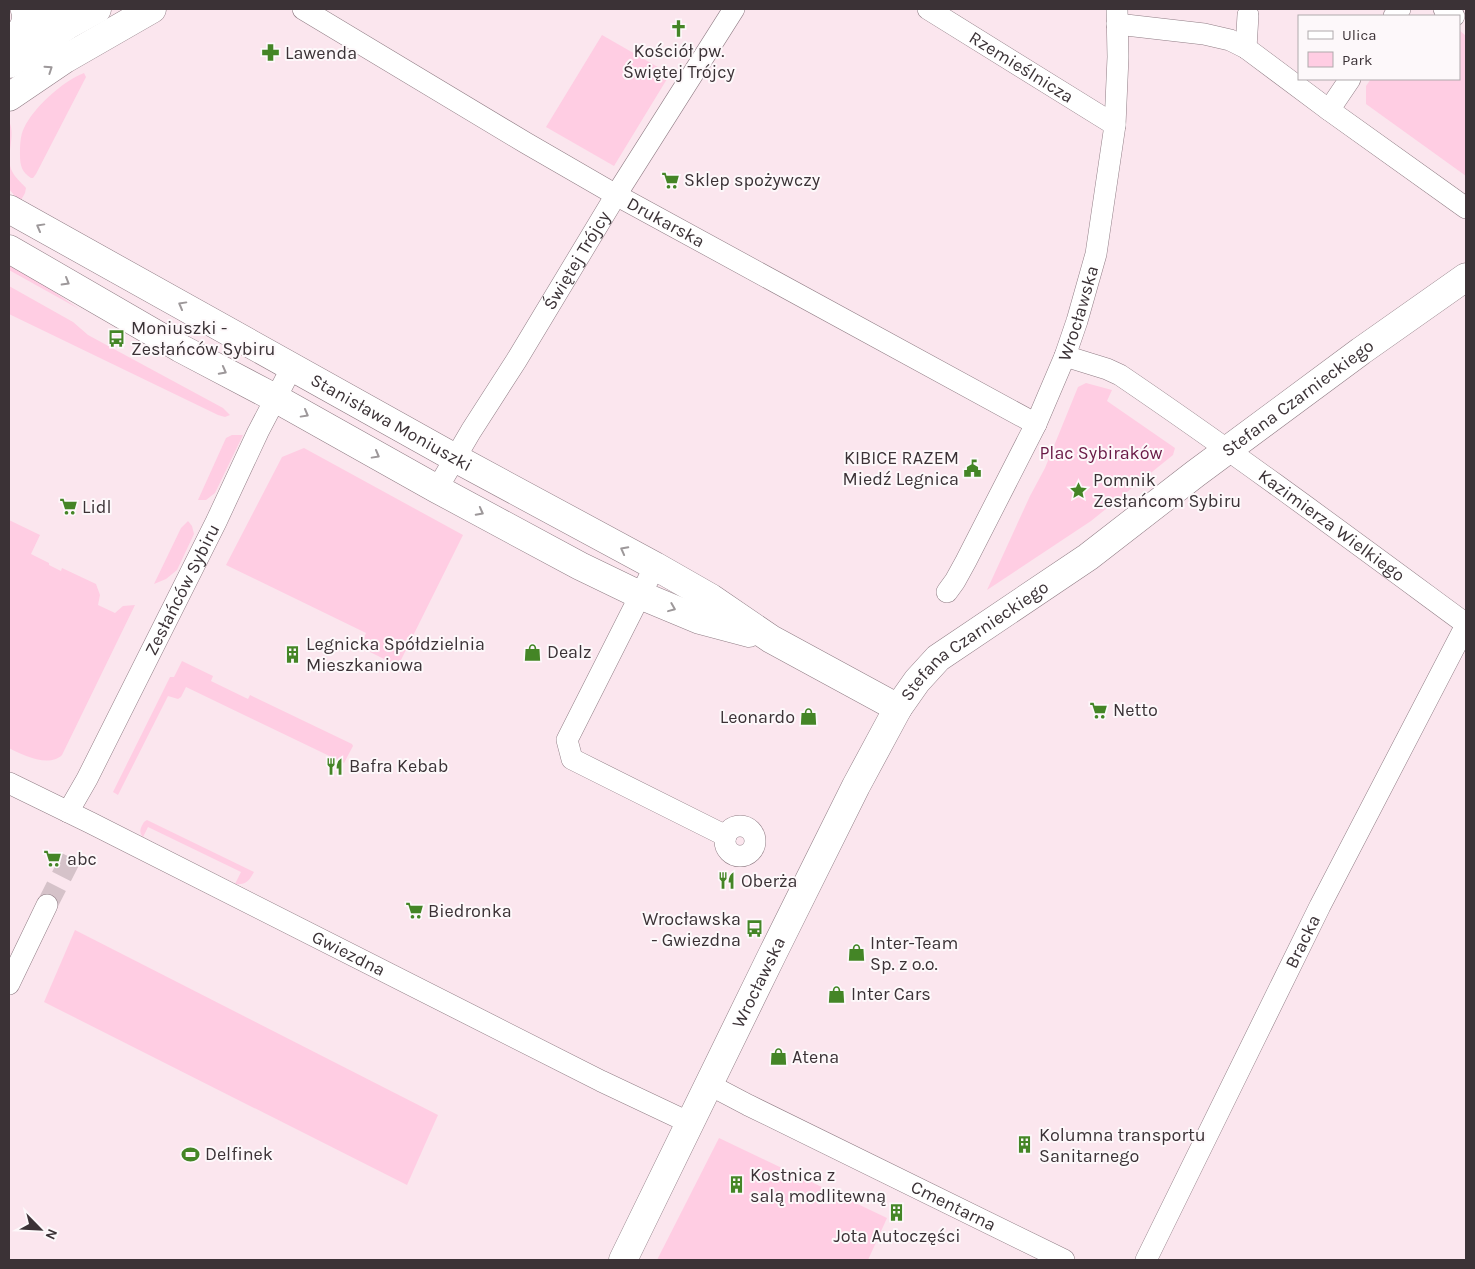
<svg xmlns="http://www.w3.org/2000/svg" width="1475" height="1269" viewBox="0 0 1475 1269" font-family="Karla,sans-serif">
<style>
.green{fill:#ffcde3}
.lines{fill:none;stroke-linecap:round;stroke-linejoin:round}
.street-tunnel{stroke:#d5c2c9;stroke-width:21;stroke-dasharray:21 11;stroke-linecap:butt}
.street-casing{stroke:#907d85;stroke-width:22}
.secondary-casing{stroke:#907d85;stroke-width:29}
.primary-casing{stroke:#907d85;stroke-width:29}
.street{stroke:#fff;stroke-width:21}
.secondary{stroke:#fff;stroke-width:28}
.primary{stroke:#fff;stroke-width:28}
.oneway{stroke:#9d989a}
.labels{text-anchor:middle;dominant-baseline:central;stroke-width:4;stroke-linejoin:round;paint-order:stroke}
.poi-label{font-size:18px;fill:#3b3236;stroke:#fdf8fa;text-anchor:start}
.street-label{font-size:18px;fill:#3b3236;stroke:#fdf8fa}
.park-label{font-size:18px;fill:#691945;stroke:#fdf8fa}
</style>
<rect width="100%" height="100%" fill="#fbe6ee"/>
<g class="green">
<polygon points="1459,30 1466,36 1466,176 1366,104 1366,86 1371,79 1459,79"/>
<polygon points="602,35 670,74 614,166 546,127"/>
<path d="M84 73 86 77 36 174 33 178H31C22 172 20 166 20 155 20 146 20 136 24 128 34 107 63 81 84 73Z"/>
<path d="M9 121C16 136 6 153 11 169 14 177 21 182 26 188L25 193 20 202 9 189Z"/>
<polygon points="9,264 43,284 79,309 9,270"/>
<polygon points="9,286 73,322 88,335 223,408 230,415 225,417 218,415 9,314"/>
<polygon points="1086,383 1112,390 1107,401 1175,448 1173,455 1091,521 987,590 1030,496 1045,468 1078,387"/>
<polygon points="232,435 243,435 215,493 206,500 198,500 226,438"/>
<polygon points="304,448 463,535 398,666 360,647 366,633 226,565 282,457"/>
<path d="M9 520 40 535 31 554 49 563V565L61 571 62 568 96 584 100 595 98 605 115 613 123 606 135 605 62 755C49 768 22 755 9 748Z"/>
<polygon points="188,521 192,526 194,534 177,570 166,579 154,584 181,528"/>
<polygon points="182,661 213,676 211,681 248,699 250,695 352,744 353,746 344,763 186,687 181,697 178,699 168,696 118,795 113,792 170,677 174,677"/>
<path d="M147 820 254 872C249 881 246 885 235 884L241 872 148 827 143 837C138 832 141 827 144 822Z"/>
<polygon points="75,930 438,1115 407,1185 44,1002"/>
<polygon points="719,1138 887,1218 868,1260 657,1260"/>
</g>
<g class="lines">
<polyline class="street-tunnel" points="47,905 76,848"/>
<defs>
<g id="street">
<path id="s1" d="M303 9 526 143 616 195 1036 424"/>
<path id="s2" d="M928 9 1115 125"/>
<polyline points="1444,9 1454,16"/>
<polyline points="1394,16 1400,9"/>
<polyline points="1117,24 1204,34 1230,40 1246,48 1329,110 1466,208"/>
<path d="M16 33C22 25 24 18 21 9"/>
<polyline points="1246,48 1248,15"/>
<polyline points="1329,110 1350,79"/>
<path id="s3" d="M1065 356 1107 369 1120 375C1238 455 1352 540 1466 624"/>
<path id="s4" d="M437 489 471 431 516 361 616 195 734 9"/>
<polyline points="655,566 567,740 572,759 726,836"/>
<path id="s5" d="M947 592 955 581 966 561 1036 424 1065 356 1077 321 1096 254 1115 125 1118 57 1117 9"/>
<path id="s6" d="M9 783 91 823 601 1081 690 1123"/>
<path id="s7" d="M68 812 87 779 216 522 258 432 292 367"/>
<circle cx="740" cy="841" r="15"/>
<polyline points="9,984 47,905"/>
<path id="s8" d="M708 1084 748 1105 1064 1260"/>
<path id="s9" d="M1146 1260 1320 906 1466 625"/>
</g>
<g id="secondary">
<polyline points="9,39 42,19 74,12"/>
<polyline points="9,64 68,25 97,9"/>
<polyline points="9,97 65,59 152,9"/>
<path id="s10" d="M9 209 455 458 655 566 711 598 771 639 898 708"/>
<polyline points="9,249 180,348 275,398 437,489 580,566 640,595 700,620 749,633"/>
</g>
<g id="primary">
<path id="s11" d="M623 1260 772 955 856 786 898 708 917 681 938 658 1088 557 1195 474 1361 351 1466 277"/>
</g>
</defs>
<use href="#street" class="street-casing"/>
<use href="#secondary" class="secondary-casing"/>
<use href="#primary" class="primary-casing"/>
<use href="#street" class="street"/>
<use href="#secondary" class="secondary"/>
<use href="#primary" class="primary"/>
</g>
<defs><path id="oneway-chevron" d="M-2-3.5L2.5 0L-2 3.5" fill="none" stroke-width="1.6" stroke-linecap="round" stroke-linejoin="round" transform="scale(1.25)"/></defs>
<g class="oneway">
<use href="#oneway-chevron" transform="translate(49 69) rotate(-34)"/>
<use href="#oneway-chevron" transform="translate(40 227) rotate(-151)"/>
<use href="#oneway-chevron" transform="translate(66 282) rotate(30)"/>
<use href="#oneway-chevron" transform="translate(182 305) rotate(-151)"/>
<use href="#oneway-chevron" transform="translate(223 371) rotate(28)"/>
<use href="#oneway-chevron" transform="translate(305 414) rotate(29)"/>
<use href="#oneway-chevron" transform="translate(376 455) rotate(29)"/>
<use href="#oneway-chevron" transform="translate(480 512) rotate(28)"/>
<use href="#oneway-chevron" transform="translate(624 550) rotate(-152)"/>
<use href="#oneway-chevron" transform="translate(672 608) rotate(22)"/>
</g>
<defs>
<symbol id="church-bare" viewBox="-9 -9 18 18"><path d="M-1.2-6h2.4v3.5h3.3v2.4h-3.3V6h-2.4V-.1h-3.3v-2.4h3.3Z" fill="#448526" stroke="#fdf8fa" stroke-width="2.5" paint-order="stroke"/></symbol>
<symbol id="pharmacy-bare" viewBox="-9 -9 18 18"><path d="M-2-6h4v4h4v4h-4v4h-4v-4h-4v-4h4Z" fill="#448526" stroke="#fdf8fa" stroke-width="2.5" paint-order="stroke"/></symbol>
<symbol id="supermarket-bare" viewBox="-9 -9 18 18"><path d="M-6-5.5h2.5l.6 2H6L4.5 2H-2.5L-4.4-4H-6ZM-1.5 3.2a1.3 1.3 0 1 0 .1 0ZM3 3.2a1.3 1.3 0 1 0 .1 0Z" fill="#448526" stroke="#fdf8fa" stroke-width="2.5" paint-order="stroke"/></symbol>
<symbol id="bus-bare" viewBox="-9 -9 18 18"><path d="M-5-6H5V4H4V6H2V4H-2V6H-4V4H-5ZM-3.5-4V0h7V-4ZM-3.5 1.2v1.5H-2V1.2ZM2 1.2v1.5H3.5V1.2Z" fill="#448526" stroke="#fdf8fa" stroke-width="2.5" paint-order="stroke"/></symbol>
<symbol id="civic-bare" viewBox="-9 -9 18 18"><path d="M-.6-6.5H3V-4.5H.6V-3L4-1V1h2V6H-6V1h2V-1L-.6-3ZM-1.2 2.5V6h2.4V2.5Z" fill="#448526" stroke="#fdf8fa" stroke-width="2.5" paint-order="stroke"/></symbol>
<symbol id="sight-bare" viewBox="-9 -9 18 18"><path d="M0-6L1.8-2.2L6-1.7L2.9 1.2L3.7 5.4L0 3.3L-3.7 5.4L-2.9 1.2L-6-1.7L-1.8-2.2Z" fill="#448526" stroke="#fdf8fa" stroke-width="2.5" paint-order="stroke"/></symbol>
<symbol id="shop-bare" viewBox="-9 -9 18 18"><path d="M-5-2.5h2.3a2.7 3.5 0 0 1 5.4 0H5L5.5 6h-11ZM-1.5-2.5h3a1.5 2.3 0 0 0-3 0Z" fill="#448526" stroke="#fdf8fa" stroke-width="2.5" paint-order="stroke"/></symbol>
<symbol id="building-bare" viewBox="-9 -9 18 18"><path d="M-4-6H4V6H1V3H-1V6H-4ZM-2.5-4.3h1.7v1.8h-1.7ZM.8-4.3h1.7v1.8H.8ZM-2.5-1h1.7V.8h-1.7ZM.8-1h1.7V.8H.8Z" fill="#448526" stroke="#fdf8fa" stroke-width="2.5" paint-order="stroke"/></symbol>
<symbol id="restaurant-bare" viewBox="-9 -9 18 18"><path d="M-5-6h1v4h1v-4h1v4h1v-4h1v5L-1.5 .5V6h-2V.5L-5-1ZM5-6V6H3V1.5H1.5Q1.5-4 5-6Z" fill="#448526" stroke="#fdf8fa" stroke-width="2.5" paint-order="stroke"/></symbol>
<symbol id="stadium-bare" viewBox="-9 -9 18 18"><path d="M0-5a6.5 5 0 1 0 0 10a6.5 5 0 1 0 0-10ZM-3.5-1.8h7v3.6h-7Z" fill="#448526" stroke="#fdf8fa" stroke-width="2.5" paint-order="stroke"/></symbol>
</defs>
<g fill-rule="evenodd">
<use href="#church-bare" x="666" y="16" width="25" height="25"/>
<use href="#pharmacy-bare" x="258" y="40" width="25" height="25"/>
<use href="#supermarket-bare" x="658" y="168" width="25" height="25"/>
<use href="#bus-bare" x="104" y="326" width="25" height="25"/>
<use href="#civic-bare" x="960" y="456" width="25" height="25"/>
<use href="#sight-bare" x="1066" y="478" width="25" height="25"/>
<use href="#supermarket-bare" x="56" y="494" width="25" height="25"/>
<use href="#shop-bare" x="520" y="640" width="25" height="25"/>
<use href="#building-bare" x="280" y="642" width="25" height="25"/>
<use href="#supermarket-bare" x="1086" y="698" width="25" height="25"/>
<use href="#shop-bare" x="796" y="704" width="25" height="25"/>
<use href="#restaurant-bare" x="322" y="754" width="25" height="25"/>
<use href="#supermarket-bare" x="40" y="846" width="25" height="25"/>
<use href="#restaurant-bare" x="714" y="868" width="25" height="25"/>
<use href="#supermarket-bare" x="402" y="898" width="25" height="25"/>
<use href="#bus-bare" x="742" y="916" width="25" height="25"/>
<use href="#shop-bare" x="844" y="940" width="25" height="25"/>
<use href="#shop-bare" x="824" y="982" width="25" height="25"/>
<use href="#shop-bare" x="766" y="1044" width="25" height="25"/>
<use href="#building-bare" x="1012" y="1132" width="25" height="25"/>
<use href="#stadium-bare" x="178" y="1142" width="25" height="25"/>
<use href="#building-bare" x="724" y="1172" width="25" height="25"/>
<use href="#building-bare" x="884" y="1200" width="25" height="25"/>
</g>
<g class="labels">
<g class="poi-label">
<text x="679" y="51" text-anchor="middle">Kościół pw.<tspan x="679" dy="21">Świętej Trójcy</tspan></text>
<text x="285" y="53">Lawenda</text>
<text x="684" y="180">Sklep spożywczy</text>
<text x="131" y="328">Moniuszki -<tspan x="131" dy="21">Zesłańców Sybiru</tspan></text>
<text x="959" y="458" text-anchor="end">KIBICE RAZEM<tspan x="959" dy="21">Miedź Legnica</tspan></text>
<text x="1093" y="480">Pomnik<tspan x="1093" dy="21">Zesłańcom Sybiru</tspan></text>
<text x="82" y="507">Lidl</text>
<text x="306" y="644">Legnicka Spółdzielnia<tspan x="306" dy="21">Mieszkaniowa</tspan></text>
<text x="547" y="652">Dealz</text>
<text x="1113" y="710">Netto</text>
<text x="795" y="717" text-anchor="end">Leonardo</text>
<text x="349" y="766">Bafra Kebab</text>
<text x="67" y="859">abc</text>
<text x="741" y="881">Oberża</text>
<text x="428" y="911">Biedronka</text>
<text x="741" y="919" text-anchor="end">Wrocławska<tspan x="741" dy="21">- Gwiezdna</tspan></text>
<text x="870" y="943">Inter-Team<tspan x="870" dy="21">Sp. z o.o.</tspan></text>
<text x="851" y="994">Inter Cars</text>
<text x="792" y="1057">Atena</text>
<text x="1039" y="1135">Kolumna transportu<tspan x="1039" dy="21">Sanitarnego</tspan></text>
<text x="205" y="1154">Delfinek</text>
<text x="750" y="1175">Kostnica z<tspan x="750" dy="21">salą modlitewną</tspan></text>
<text x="897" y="1236" text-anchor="middle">Jota Autoczęści</text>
</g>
<g class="street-label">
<text stroke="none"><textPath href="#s2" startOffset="110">Rzemieślnicza</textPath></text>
<text stroke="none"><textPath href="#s1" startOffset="421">Drukarska</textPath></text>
<text stroke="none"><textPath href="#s4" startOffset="268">Świętej Trójcy</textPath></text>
<text stroke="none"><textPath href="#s5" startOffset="309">Wrocławska</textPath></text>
<text stroke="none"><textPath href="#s11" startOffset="1125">Stefana Czarnieckiego</textPath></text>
<text stroke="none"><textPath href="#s10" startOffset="438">Stanisława Moniuszki</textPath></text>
<text stroke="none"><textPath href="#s3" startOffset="318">Kazimierza Wielkiego</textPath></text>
<text stroke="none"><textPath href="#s7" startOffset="250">Zesłańców Sybiru</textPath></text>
<text stroke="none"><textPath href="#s11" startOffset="720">Stefana Czarnieckiego</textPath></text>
<text stroke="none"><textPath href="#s9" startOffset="355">Bracka</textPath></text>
<text stroke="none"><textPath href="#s6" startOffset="380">Gwiezdna</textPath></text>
<text stroke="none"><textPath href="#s11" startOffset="309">Wrocławska</textPath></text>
<text stroke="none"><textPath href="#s8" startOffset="274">Cmentarna</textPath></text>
</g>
<g class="park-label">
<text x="1101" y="453">Plac Sybiraków</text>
</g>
</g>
<rect width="1475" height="1269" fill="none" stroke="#3b3236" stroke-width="20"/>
<rect x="1298" y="15" width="162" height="65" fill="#fdf8fa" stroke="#afa9ac"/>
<rect x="1308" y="31" width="25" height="8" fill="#ffffff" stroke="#afa9ac"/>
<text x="1342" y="40" font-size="15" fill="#3b3236">Ulica</text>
<rect x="1308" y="52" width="25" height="15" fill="#ffcde3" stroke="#afa9ac"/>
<text x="1342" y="65" font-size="15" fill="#3b3236">Park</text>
<g transform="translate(40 1229) rotate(114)" stroke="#fdf8fa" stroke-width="4" paint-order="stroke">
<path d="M0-4L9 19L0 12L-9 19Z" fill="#3b3236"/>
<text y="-8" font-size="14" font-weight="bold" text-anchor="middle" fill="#3b3236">N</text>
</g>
</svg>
